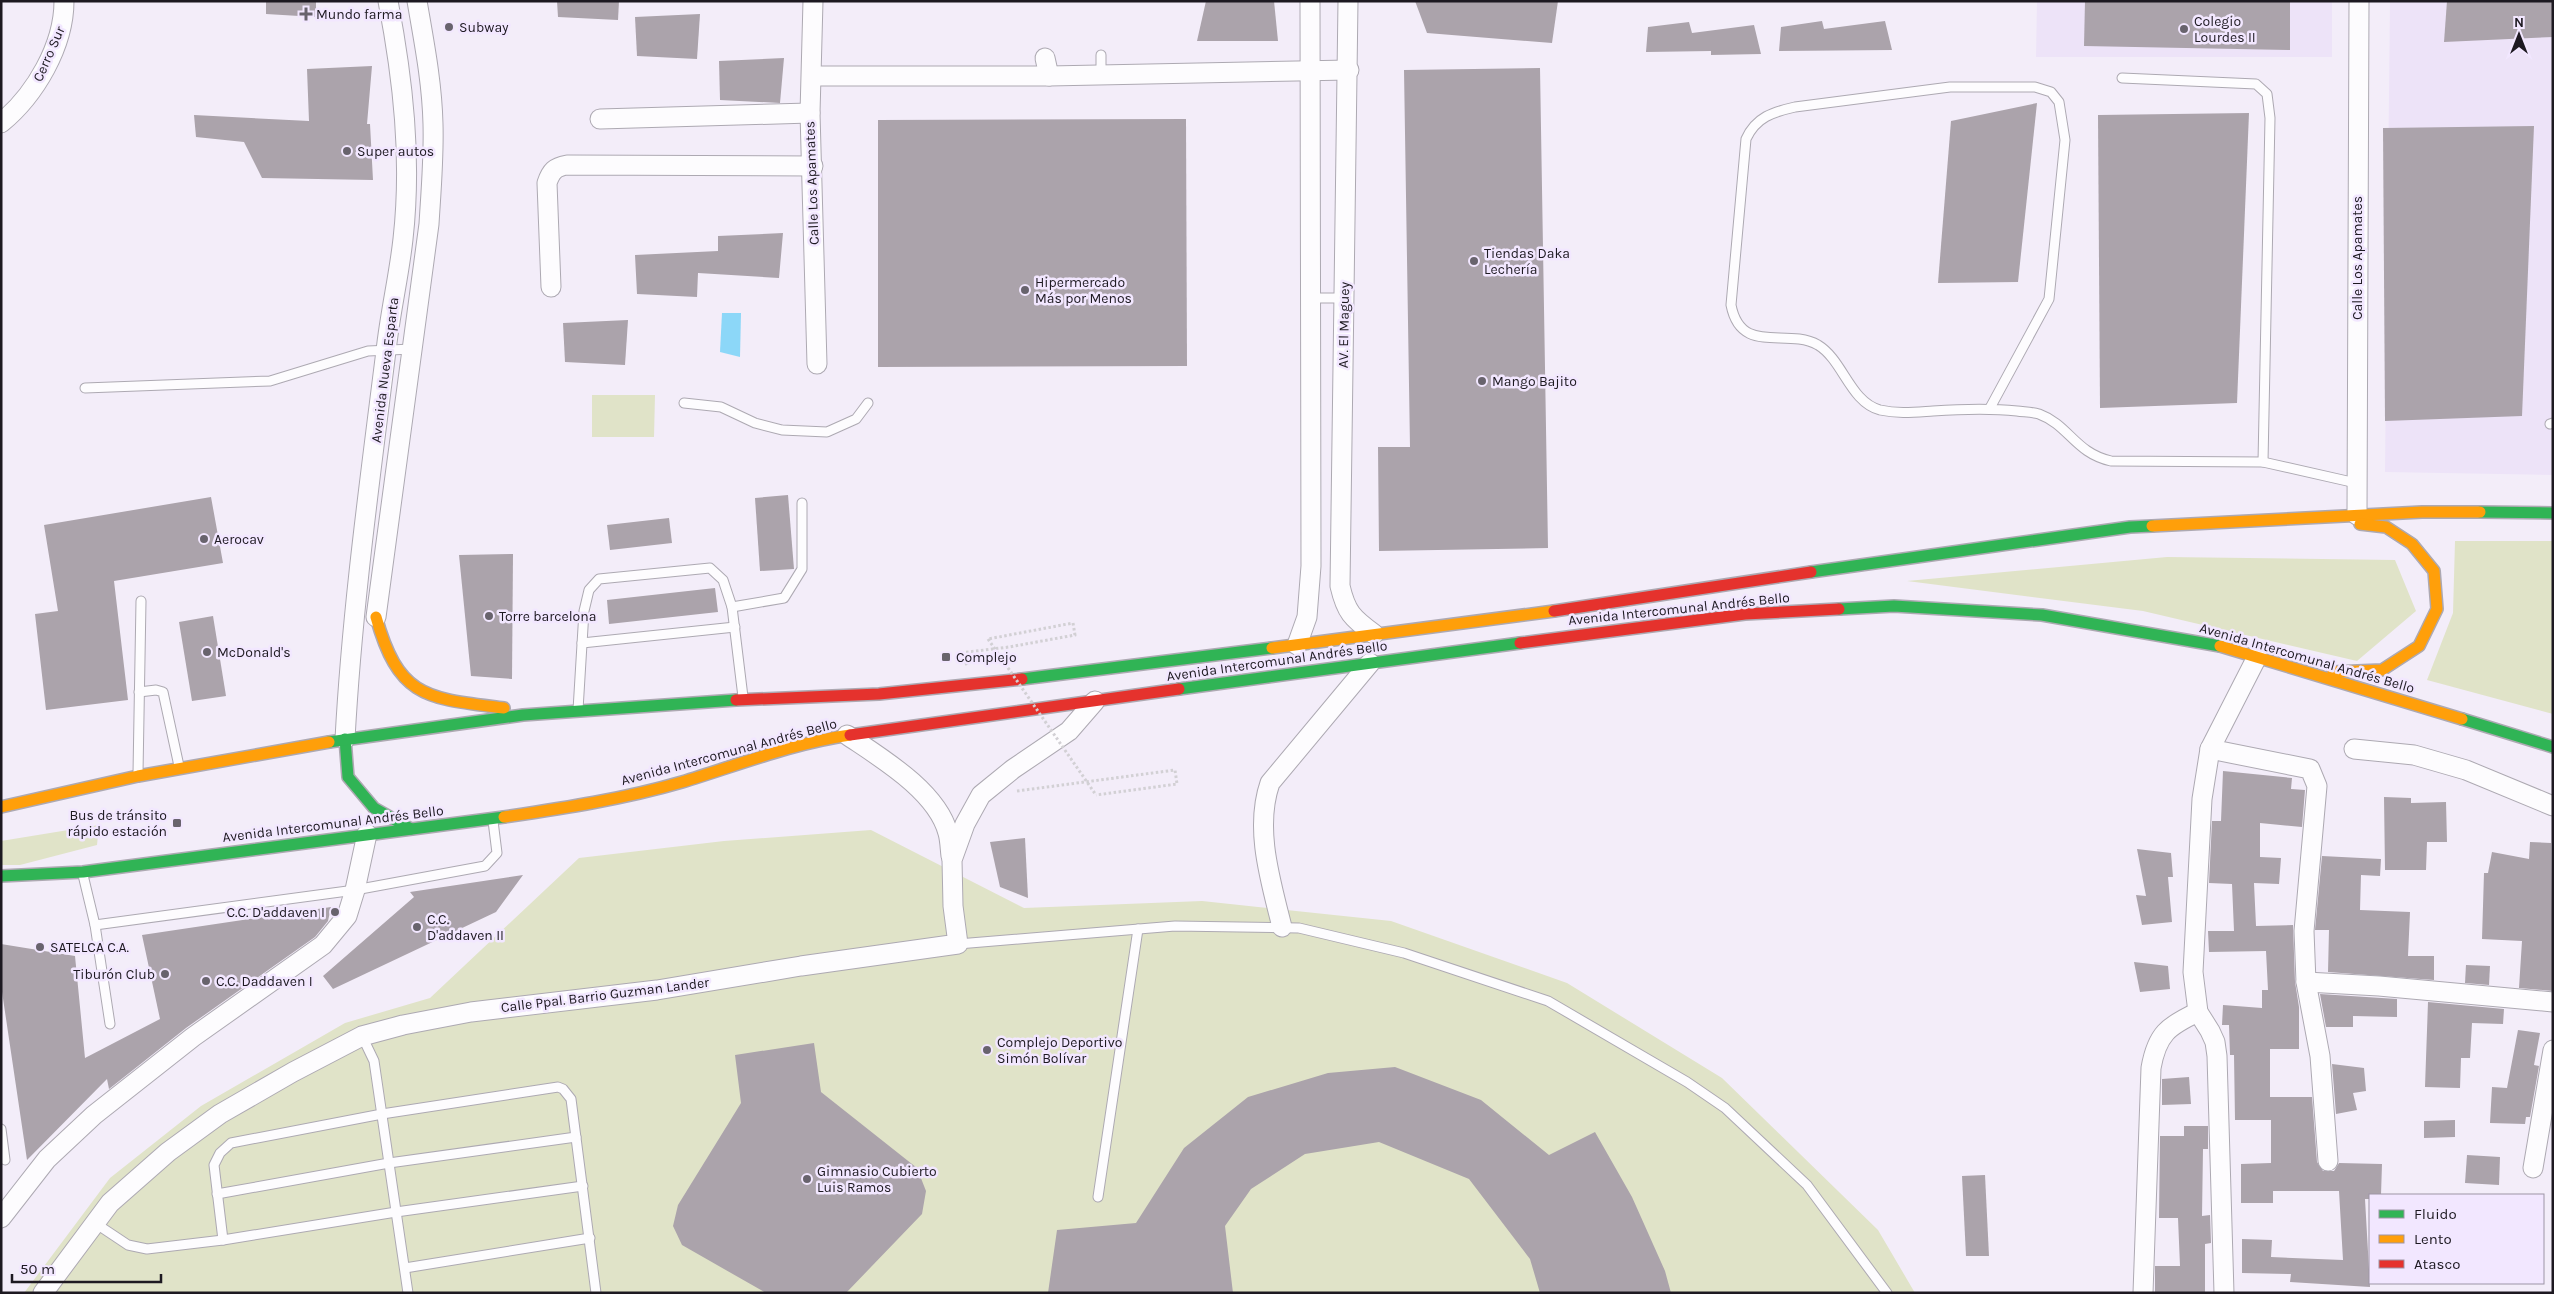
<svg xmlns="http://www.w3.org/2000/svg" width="2554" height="1294" viewBox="0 0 2554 1294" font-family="Karla,sans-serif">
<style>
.built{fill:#ede3f8}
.green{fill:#e0e3c8}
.water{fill:#8cd7f8}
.building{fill:#aba3ab}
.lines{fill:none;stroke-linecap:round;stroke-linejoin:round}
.lane-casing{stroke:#ada9b2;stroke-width:11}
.street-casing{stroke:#ada9b2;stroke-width:21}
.fast-casing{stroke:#ada9b2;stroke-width:14}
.slow-casing{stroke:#ada9b2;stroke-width:14}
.jam-casing{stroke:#ada9b2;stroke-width:14}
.path{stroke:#d2d0d4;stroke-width:3;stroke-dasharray:2.5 2.5;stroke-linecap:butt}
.lane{stroke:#fdfcfe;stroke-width:9}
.street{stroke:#fdfcfe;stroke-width:19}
.fast{stroke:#30b455;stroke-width:11}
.slow{stroke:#ff9f0a;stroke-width:11}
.jam{stroke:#e5322d;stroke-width:11}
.path-bridge{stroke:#d2d0d4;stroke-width:3;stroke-dasharray:2.5 2.5;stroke-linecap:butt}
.poi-dot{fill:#68636d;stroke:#f2e7ff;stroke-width:2}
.labels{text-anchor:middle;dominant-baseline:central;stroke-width:5;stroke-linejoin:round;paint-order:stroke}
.poi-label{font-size:14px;fill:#1d1921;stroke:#f2e7ff;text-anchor:start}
.street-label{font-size:14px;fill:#1d1921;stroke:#f2e7ff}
</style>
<rect width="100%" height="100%" fill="#f3edf9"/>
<g class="built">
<polygon points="2037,1 2332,1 2332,57 2036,57"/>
<polygon points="2390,1 2553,1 2553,475 2385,472"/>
</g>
<g class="green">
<polygon points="592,395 655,395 654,437 592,437"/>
<polygon points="2455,541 2553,541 2553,714 2427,680 2453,613"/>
<polygon points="2167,557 2395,560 2416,611 2357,661 2143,611 1907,581"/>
<polygon points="99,825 97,845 20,865 1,865 1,841"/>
<polygon points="871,830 1024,908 1202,901 1391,921 1567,983 1722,1078 1878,1230 1915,1293 24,1293 110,1178 201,1106 345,1023 430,998 579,858 724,841"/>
</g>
<polygon class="water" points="722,313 741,313 740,357 720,352"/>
<g class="building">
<polygon points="266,1 316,1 316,17 266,14"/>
<polygon points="557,1 619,1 618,20 558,17"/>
<polygon points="1206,1 1274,1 1278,41 1197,41"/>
<polygon points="1415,1 1558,1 1552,43 1427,33"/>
<polygon points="2085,1 2290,1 2290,50 2084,46"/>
<polygon points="2447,1 2553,1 2553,37 2444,42"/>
<polygon points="700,14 697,59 637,56 635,17"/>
<polygon points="1822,21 1824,29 1885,21 1892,50 1779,51 1781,27"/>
<polygon points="1689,22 1692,33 1754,25 1761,54 1711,55 1711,51 1646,52 1648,27"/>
<polygon points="784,58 780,103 720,100 719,61"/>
<polygon points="372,66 367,124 370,124 373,180 262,178 244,142 196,137 194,115 309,121 307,69"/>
<polygon points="1540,68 1548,548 1379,551 1378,447 1410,447 1404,70"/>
<polygon points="2037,103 2018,282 1938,283 1951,121"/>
<polygon points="2249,113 2237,403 2100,408 2098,115"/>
<polygon points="1186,119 1187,366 878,367 878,120"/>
<polygon points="2534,126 2522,416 2385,421 2383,128"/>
<polygon points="783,233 779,278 698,273 697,297 637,294 635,255 718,251 718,236"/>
<polygon points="628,320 625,365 565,362 563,323"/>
<polygon points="788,495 794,569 760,571 755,498"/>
<polygon points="211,497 223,563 114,581 128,700 46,710 35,614 58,611 44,525"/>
<polygon points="669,518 672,543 610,550 607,525"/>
<polygon points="513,554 512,679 471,676 459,555"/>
<polygon points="715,588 718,612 609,624 607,600"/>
<polygon points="213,616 226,696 192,701 179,622"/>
<polygon points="2223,771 2292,778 2291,789 2305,790 2302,827 2260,823 2260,857 2281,858 2279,884 2254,883 2256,926 2293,925 2295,982 2299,1007 2299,1049 2270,1049 2270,1097 2312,1097 2317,1162 2323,1171 2334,1171 2339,1163 2382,1164 2381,1195 2370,1195 2370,1199 2365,1199 2370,1287 2290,1282 2291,1274 2242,1273 2242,1239 2272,1240 2271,1257 2343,1260 2339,1191 2273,1191 2273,1203 2241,1203 2241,1164 2271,1163 2271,1120 2235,1120 2234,1055 2230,1055 2229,1025 2222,1025 2223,1005 2262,1008 2262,990 2268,990 2266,951 2209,952 2208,931 2234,931 2232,884 2209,883 2212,821 2221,821"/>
<polygon points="2384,797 2411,798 2411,803 2446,802 2447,842 2427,842 2426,870 2385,870"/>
<polygon points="1025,838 1028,898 1000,887 990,842"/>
<polygon points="2530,842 2551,843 2553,991 2519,988 2522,941 2482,939 2484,873 2488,873 2492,852 2529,859"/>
<polygon points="2137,849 2171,853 2173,877 2168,877 2172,922 2142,925 2136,895 2146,896"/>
<polygon points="2322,856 2381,859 2380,876 2361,875 2360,910 2410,912 2408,956 2434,956 2434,980 2328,972 2329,930 2315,930"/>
<polygon points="523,875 496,912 333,989 323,976 414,897 410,892"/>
<polygon points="331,907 328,921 315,937 186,1028 109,1089 107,1079 27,1160 1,985 1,944 75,956 85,1058 160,1019 142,935"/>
<polygon points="2134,962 2168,966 2170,989 2140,992"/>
<polygon points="2466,965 2490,966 2489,985 2465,983"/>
<polygon points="2320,994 2397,999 2397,1017 2353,1016 2353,1027 2326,1027"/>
<polygon points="2428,1002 2504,1009 2503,1024 2472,1023 2470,1058 2461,1058 2460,1088 2425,1087"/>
<polygon points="2518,1030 2540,1033 2534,1065 2539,1066 2530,1117 2526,1117 2525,1124 2490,1123 2492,1087 2507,1088"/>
<polygon points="814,1043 821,1092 917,1168 926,1191 922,1214 846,1293 766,1293 682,1245 673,1226 678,1205 741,1103 735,1055"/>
<polygon points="2332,1064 2364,1068 2366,1091 2353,1093 2357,1110 2336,1114"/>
<polygon points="1395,1067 1481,1100 1549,1155 1595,1132 1632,1197 1665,1271 1671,1293 1540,1293 1530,1259 1469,1179 1379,1142 1305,1154 1251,1189 1225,1226 1233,1293 1048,1293 1057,1230 1136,1223 1184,1148 1248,1097 1328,1073"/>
<polygon points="2189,1077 2191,1104 2162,1105 2162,1079"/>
<polygon points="2455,1120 2455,1137 2424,1138 2424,1121"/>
<polygon points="2184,1126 2208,1126 2208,1149 2203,1149 2202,1216 2210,1215 2211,1243 2205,1244 2205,1293 2155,1293 2155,1266 2180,1266 2178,1218 2159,1218 2160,1136 2184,1136"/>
<polygon points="2467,1155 2500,1157 2499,1185 2465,1183"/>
<polygon points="1985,1175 1989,1256 1966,1256 1962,1176"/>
</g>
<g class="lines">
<defs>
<g id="lane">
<polyline points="1101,75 1101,55"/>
<polyline points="1311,298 1344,298"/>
<polyline points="85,388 270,381 368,351 412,349"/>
<polyline points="684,403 721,407 755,423 782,430 827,432 856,419 868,403"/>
<path d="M1990 408 2049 299 2065 140 2059 102 2051 92 2035 87H1950L1795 107C1773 112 1756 117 1746 139L1731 305C1741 356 1786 327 1818 345 1843 360 1850 402 1880 410 1898 414 1916 412 1933 411 1962 409 1989 408 2017 411 2024 412 2032 412 2039 414 2069 425 2075 453 2111 461L2263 462 2270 118 2267 94 2256 84 2122 78"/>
<polyline points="2550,424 2553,423"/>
<polyline points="2263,462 2356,483"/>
<polyline points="732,607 784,598 802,569 802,503"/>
<polyline points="582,643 735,627"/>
<polyline points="139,692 156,690 163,692 179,766"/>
<polyline points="578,710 584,611 589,590 599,579 710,568 723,580 732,607 743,697"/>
<polyline points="138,773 141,601"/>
<polyline points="83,875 95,925 110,1024"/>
<polyline points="95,925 355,890 485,866 497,853 493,821"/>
<polyline points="958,944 1175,926 1299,928 1404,953 1548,1001 1687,1082 1725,1108 1807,1185 1887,1293"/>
<polyline points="362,1036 374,1061 408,1293"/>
<polyline points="1,1129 5,1160"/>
<polyline points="217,1194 389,1163 576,1137"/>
<polyline points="1098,1197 1138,929"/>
<polyline points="95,1223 128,1245 147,1249 223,1240 396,1212 583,1186"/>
<polyline points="223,1240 214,1165 220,1153 231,1143 382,1114 558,1087 563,1089 571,1099 596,1293"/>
<polyline points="405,1268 590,1238"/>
</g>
<g id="street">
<polyline points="813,1 810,113 817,364"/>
<path d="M1348 1 1340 586C1346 612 1352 618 1374 634"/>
<polyline points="1045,58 1049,76"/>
<polyline points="812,76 1049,76 1349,70"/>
<polyline points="600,119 810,113"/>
<path d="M1 123C35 95 64 46 64 1"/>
<path d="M551 287 547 183C551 171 555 167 567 165L813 166"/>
<polyline points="2357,515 2359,1"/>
<path d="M376 617 429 224C431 191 434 157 433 124 432 82 424 42 417 1"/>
<polyline points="1297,645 1307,617 1311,566 1310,1"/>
<path d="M847 735C881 758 937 791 948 833 950 840 950 848 951 856"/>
<path d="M345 739C352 609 370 479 386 351 390 313 399 276 403 239 412 159 403 79 388 1"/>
<polyline points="2210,749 2310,769 2317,786 2304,931 2306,982 2320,1056 2328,1161"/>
<polyline points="2354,749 2414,755 2466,770 2553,806"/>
<path d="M1282 927C1271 882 1254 829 1270 783L1370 663"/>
<polyline points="2306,982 2379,986 2553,1002"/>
<polyline points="2533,1168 2553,1050"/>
<polyline points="1,1218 47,1159 94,1115 193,1037 323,945 347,916 355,890 367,834"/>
<polyline points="43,1293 110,1203 168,1152 220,1114 293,1072 362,1036 403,1025 471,1012 657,990 801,966 958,944 953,906 952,860 965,824 981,795 1013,769 1069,731 1095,701"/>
<path d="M2143 1293 2151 1068C2157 1034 2168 1026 2198 1012"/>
<polyline points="2224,1293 2217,1056 2215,1042 2210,1031 2198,1012 2193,972 2202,799 2210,749 2257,657"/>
</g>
<g id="fast">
<polyline points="2480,512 2553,513"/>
<polyline points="1811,572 2130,527 2152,526"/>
<polyline points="1839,609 1894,606 2042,615 2220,646"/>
<polyline points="1022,679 1272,648"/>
<polyline points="1179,689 1520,643"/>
<polyline points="2462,719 2553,747"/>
<polyline points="345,739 348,777 374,808 411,829"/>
<polyline points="329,742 523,715 736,700"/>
<polyline points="1,876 83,872 504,817"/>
</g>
<g id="slow">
<polyline points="2152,526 2422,512 2480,512"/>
<path d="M376 617C399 699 427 698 504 708"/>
<polyline points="2220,646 2462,719"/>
<polyline points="1272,648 1554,611"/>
<polyline points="2333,672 2382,670 2419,646 2437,609 2434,571 2412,544 2386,527 2360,524"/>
<polyline points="1,807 138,776 329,742"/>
<path d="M504 817C564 808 624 799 682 782 738 765 793 743 850 735"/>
</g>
<g id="jam">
<polyline points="1554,611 1811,572"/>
<polyline points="1520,643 1745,614 1839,609"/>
<polyline points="736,700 879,694 1022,679"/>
<polyline points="850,735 1179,689"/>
</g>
</defs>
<use href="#lane" class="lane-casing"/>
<use href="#street" class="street-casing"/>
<use href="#fast" class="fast-casing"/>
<use href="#slow" class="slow-casing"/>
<use href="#jam" class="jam-casing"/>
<g class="path">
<polyline points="967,665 960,653 1009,647 1075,635 1073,623 988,639"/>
<polyline points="1017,791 1175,770 1177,784 1096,795"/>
</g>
<use href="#lane" class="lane"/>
<use href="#street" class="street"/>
<use href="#fast" class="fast"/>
<use href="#slow" class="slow"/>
<use href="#jam" class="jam"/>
<polyline class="path-bridge" points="988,639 1096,795"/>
</g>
<g class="poi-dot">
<path d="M303.5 6.5h5v5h5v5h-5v5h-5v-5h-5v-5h5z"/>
<circle cx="449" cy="27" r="5"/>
<circle cx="2184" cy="29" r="5"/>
<circle cx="347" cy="151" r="5"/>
<circle cx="1474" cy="261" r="5"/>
<circle cx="1025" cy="290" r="5"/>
<circle cx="1482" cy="381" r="5"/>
<circle cx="204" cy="539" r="5"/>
<circle cx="489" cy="616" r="5"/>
<circle cx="207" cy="652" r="5"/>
<rect x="941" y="652" width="10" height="10" rx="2.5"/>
<rect x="172" y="818" width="10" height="10" rx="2.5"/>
<circle cx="335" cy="912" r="5"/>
<circle cx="417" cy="927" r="5"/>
<circle cx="40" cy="947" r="5"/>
<circle cx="165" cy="974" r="5"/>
<circle cx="206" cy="981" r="5"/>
<circle cx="987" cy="1050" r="5"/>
<circle cx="807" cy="1179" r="5"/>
</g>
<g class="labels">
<g class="poi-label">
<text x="316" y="14">Mundo farma</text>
<text x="2194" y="21">Colegio<tspan x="2194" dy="16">Lourdes II</tspan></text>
<text x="459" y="27">Subway</text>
<text x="357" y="151">Super autos</text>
<text x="1484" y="253">Tiendas Daka<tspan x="1484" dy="16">Lechería</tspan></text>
<text x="1035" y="282">Hipermercado<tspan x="1035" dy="16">Más por Menos</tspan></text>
<text x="1492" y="381">Mango Bajito</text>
<text x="214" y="539">Aerocav</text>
<text x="499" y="616">Torre barcelona</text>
<text x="217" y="652">McDonald's</text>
<text x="956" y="657">Complejo</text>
<text x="167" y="815" text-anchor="end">Bus de tránsito<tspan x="167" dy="16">rápido estación</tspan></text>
<text x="325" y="912" text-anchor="end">C.C. D'addaven I</text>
<text x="427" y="919">C.C.<tspan x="427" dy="16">D'addaven II</tspan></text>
<text x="50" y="947">SATELCA C.A.</text>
<text x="155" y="974" text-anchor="end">Tiburón Club</text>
<text x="216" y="981">C.C. Daddaven I</text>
<text x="997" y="1042">Complejo Deportivo<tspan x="997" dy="16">Simón Bolívar</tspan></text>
<text x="817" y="1171">Gimnasio Cubierto<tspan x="817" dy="16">Luis Ramos</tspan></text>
</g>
<g class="street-label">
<text transform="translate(49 54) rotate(-66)">Cerro Sur</text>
<text transform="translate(812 183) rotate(-92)">Calle Los Apamates</text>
<text transform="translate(2357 258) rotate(-90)">Calle Los Apamates</text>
<text transform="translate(1344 325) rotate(-89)">AV. El Maguey</text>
<text transform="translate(385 370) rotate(-83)">Avenida Nueva Esparta</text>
<text transform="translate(1679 609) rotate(-6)">Avenida Intercomunal Andrés Bello</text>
<text transform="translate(2307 658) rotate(16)">Avenida Intercomunal Andrés Bello</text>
<text transform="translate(1277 661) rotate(-8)">Avenida Intercomunal Andrés Bello</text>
<text transform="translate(729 752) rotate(-15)">Avenida Intercomunal Andrés Bello</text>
<text transform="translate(333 824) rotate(-7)">Avenida Intercomunal Andrés Bello</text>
<text transform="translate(605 995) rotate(-7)">Calle Ppal. Barrio Guzman Lander</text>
</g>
</g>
<rect width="2554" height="1294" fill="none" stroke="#1d1921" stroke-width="5"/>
<rect x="2369" y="1194" width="175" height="90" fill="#f2e7ff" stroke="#9d95a6"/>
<rect x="2379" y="1210" width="25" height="8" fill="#30b455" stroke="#9d95a6"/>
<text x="2414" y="1219" font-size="15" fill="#1d1921">Fluido</text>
<rect x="2379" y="1235" width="25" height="8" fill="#ff9f0a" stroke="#9d95a6"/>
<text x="2414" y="1244" font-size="15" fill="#1d1921">Lento</text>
<rect x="2379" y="1260" width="25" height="8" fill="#e5322d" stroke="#9d95a6"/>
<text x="2414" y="1269" font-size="15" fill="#1d1921">Atasco</text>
<g transform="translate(2519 35)" stroke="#f2e7ff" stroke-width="4" paint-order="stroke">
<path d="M0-4L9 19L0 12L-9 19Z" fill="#1d1921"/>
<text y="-8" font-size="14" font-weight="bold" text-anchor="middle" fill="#1d1921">N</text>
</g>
<path d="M12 1274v8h149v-8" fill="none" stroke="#1d1921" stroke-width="2.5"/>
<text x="20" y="1274" font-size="15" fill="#1d1921" stroke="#f2e7ff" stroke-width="4" paint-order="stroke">50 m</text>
</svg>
